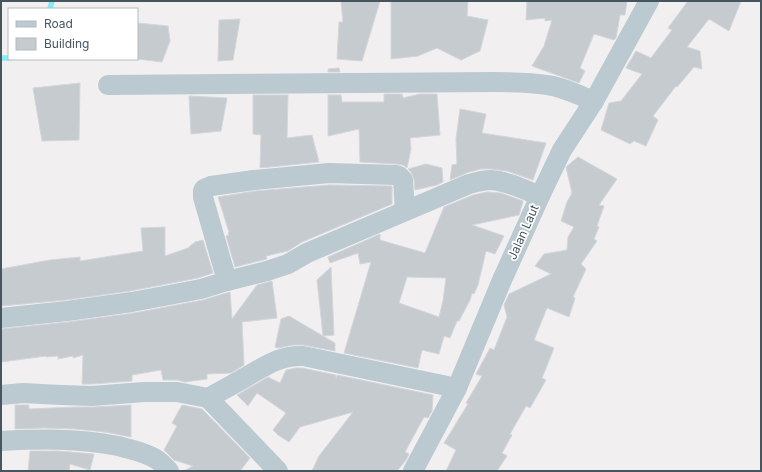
<svg xmlns="http://www.w3.org/2000/svg" width="762" height="472" viewBox="0 0 762 472" font-family="Inter,sans-serif">
<style>
.lines{fill:none;stroke-linecap:round;stroke-linejoin:round}
.stream{stroke:#82edf5;stroke-width:5.5}
.building{fill:#c6cbd0;stroke:#d3d6dc;fill-rule:evenodd}
.minor{stroke:#bbc9d0;stroke-width:20}
.labels{text-anchor:middle;dominant-baseline:central;stroke-width:3.5;stroke-linejoin:round;paint-order:stroke}
.street-label{font-size:12px;fill:#45565f;stroke:#fff}
</style>
<rect width="100%" height="100%" fill="#f2eff0"/>
<g class="lines">
<g class="stream">
<polyline points="50,9 52,1"/>
<polyline points="1,58 9,58"/>
</g>
</g>
<g class="building">
<polygon points="341,1 380,1 362,61 337,59 339,22 343,22"/>
<polygon points="391,1 468,1 467,16 488,20 480,51 461,60 437,48 418,56 391,59"/>
<polygon points="527,1 627,1 625,15 620,15 616,38 614,40 594,34 580,68 585,71 579,83 532,66 544,46 552,20 545,21 545,18 526,20"/>
<polygon points="688,1 741,1 729,31 709,19 687,47 700,51 702,69 694,67 677,87 676,86 653,116 658,120 646,146 634,141 630,144 601,130 609,103 621,101 642,74 626,68 636,51 651,58 672,30 668,28"/>
<polygon points="240,19 233,60 218,61 219,20"/>
<polygon points="137,23 168,26 170,41 162,62 137,59"/>
<polygon points="339,68 340,72 328,72 328,69"/>
<polygon points="80,83 79,140 42,141 33,88"/>
<polygon points="384,94 402,94 403,98 420,94 437,94 440,135 410,138 411,149 407,168 403,165 397,164 360,162 359,129 328,136 328,95 341,95 342,102 384,102"/>
<polygon points="253,95 288,95 287,138 312,135 319,162 260,168 261,135 253,134"/>
<polygon points="189,96 227,98 221,131 191,134"/>
<polygon points="460,109 486,114 482,133 546,143 533,180 507,171 491,169 481,169 469,172 450,180 452,165 457,164 456,139"/>
<polygon points="578,157 617,179 599,205 604,206 597,226 599,227 594,239 597,241 581,264 586,269 573,297 575,298 569,317 547,308 534,340 554,348 542,378 546,380 530,408 526,406 510,434 512,435 502,453 507,456 497,471 446,471 456,450 444,443 468,404 466,403 482,376 476,374 490,348 494,350 507,317 504,305 509,294 551,274 535,266 544,254 567,250 568,237 574,227 561,221 567,202 572,193 566,167"/>
<polygon points="426,164 442,168 443,182 437,185 415,190 414,179 411,172 408,169"/>
<polygon points="329,185 392,186 392,204 302,242 288,251 266,256 267,259 235,267 226,236 229,235 228,233 229,232 218,197 255,191"/>
<path d="M487 192 501 193 523 201 519 215 472 225 504 236 495 254 486 251 478 285 474 294 472 293 470 300 459 321H457L450 338 444 336 439 354 422 350 418 368 344 353 371 262 360 264 358 253 330 263 328 257 380 234V240L425 253 444 207 473 195ZM407 277 446 278 443 301 439 317 399 303Z"/>
<polygon points="165,227 165,256 188,248 195,242 203,240 213,273 198,278 130,291 66,300 1,306 1,269 50,260 80,257 80,261 143,251 141,228"/>
<polygon points="331,267 334,335 323,336 335,343 335,351 303,345 293,345 278,348 275,347 281,319 289,316 323,336 317,280"/>
<polygon points="272,281 277,318 242,322 244,365 231,373 207,374 207,379 185,382 177,380 163,380 161,370 132,375 132,381 92,384 82,384 83,355 73,358 73,356 58,359 58,356 46,357 46,356 1,362 1,329 68,322 134,313 203,300 230,292 232,319 257,285"/>
<polygon points="296,368 302,368 336,375 336,378 337,375 433,395 432,411 428,418 424,417 405,452 409,454 406,460 397,471 312,471 319,456 353,412 300,427 289,442 278,435 273,430 286,413 257,393 248,406 237,395 268,377 280,383 286,370"/>
<polygon points="15,405 29,405 29,409 75,407 93,407 131,405 131,437 105,432 75,429 45,428 15,429"/>
<polygon points="182,405 202,409 250,458 240,471 184,471 193,466 174,460 164,450 177,426 172,423"/>
<polygon points="30,451 59,451 94,454 90,470 70,464 69,471 28,471"/>
</g>
<g class="lines">
<g class="minor">
<path d="M108 85 494 82C512 82 530 82 547 85 563 87 578 95 594 101"/>
<polyline points="227,281 203,197 203,191 204,189 211,186 254,180 329,173 396,175 399,176 403,180 405,211"/>
<path d="M1 318 67 311 132 302 201 289 227 281 267 271 288 264 307 253 469 184C476 182 484 180 491 180 508 181 525 190 540 196"/>
<polyline points="1,395 23,393 61,395 92,396 144,392 177,392 208,398 278,471"/>
<path d="M208 398C221 391 234 384 246 377 265 366 280 355 303 356L457 388"/>
<path d="M1 441C41 439 78 438 118 446 130 449 145 452 156 459 161 462 165 467 169 471"/>
<polyline points="413,471 457,388 502,280 540,196 562,150 594,101 649,1"/>
</g>
</g>
<g class="labels">
<g class="street-label">
<text transform="translate(523 232) rotate(-66)">Jalan Laut</text>
</g>
</g>
<rect width="762" height="472" fill="none" stroke="#45565f" stroke-width="4"/>
<rect x="8" y="8" width="130" height="52" fill="#ffffff" stroke="#b5bbbf"/>
<rect x="16" y="21" width="20" height="6" fill="#bbc9d0" stroke="#b5bbbf"/>
<text x="44" y="28" font-size="12" fill="#45565f">Road</text>
<rect x="16" y="38" width="20" height="12" fill="#c6cbd0" stroke="#b5bbbf"/>
<text x="44" y="48" font-size="12" fill="#45565f">Building</text>
</svg>
